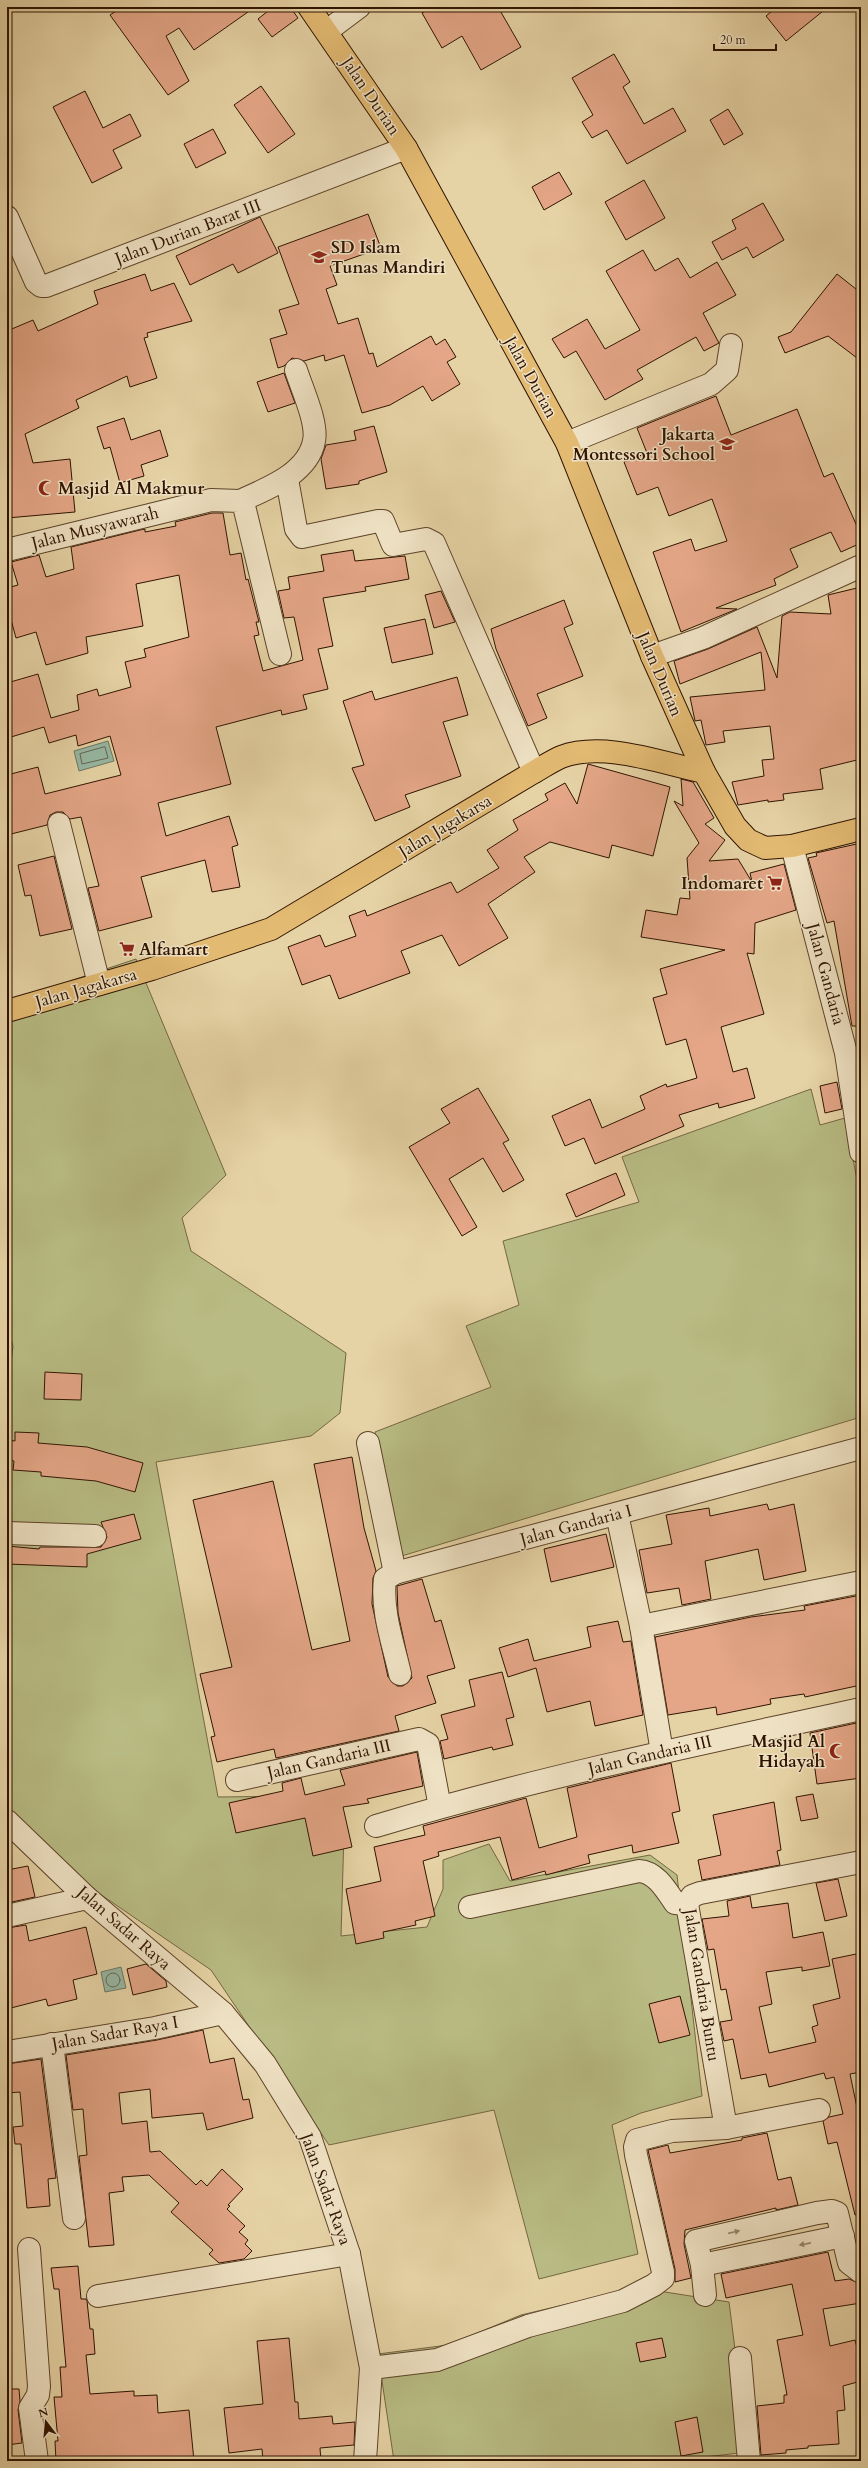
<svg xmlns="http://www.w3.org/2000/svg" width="868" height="2468" viewBox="0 0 868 2468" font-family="Cardo,serif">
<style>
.green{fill:#b8bb83;stroke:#746742}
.water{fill:#97b8a4;stroke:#6d7662}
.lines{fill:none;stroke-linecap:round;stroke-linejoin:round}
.shore{stroke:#636652;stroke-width:1}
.building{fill:#e4a687;stroke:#2f1300}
.minor-casing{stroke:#5d4329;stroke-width:24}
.major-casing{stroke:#2f1300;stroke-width:24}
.minor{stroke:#efe2c4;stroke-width:22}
.major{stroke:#e3ba72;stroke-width:22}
.oneway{fill:#99856c}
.labels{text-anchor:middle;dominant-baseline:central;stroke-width:3;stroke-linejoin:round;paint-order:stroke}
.street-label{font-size:17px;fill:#2f1300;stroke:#efe2c4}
.poi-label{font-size:17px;font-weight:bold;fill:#2f1300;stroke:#efe2c4;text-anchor:start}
</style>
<rect width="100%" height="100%" fill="#e6d3a5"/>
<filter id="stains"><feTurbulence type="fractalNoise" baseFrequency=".005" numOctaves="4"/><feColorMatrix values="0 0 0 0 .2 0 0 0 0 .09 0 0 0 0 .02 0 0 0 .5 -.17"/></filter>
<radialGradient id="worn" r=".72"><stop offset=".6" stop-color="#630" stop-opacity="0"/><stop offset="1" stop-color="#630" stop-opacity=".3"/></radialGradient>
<g class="green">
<polygon points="136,959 226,1175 182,1218 191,1251 346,1353 340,1413 311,1436 156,1462 218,1797 304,1796 344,1832 341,1936 427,1927 443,1889 443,1860 489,1844 510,1881 650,1855 677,1875 702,2096 641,2113 612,2125 638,2254 539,2279 494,2110 329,2145 211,1970 100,1894 7,1814 7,1393 13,1346 7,1326 7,1002"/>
<polygon points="811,1089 820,1125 845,1118 861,1200 861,1417 395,1558 375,1432 491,1387 466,1326 519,1305 503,1241 639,1202 622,1157"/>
<polygon points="652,2290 729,2302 748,2452 670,2461 394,2461 378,2354 448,2345 521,2315 618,2292"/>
</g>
<g class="water">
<polygon points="108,741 114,761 79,771 74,751"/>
<polygon points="121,1967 126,1988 105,1992 101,1972"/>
</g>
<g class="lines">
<g class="shore">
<polygon points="105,747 108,758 82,764 80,754"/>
<circle cx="113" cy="1980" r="7"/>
</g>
</g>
<g class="building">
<polygon points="122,7 255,7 194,50 179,28 166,36 189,81 168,95 110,15"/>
<polygon points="273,7 290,7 298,18 272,37 258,19"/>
<polygon points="432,7 498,7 521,47 481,70 462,36 442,48 422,13"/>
<polygon points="777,7 828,7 786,41 766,16"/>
<polygon points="614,54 630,82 623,87 644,124 673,108 686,131 627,164 607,130 592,138 582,122 593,115 572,78"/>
<polygon points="261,86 295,134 268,153 234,105"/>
<polygon points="85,91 103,128 130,114 141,136 113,150 122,168 92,183 53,107"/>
<polygon points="728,109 743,134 724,145 710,120"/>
<polygon points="213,129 226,153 196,168 184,144"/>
<polygon points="559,172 572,194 544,210 532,187"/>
<polygon points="644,180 665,218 626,240 605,202"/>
<polygon points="763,203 784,240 753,258 747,247 722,260 712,242 736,229 732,220"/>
<polygon points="368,214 381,248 330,266 337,285 326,289 338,324 358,318 369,354 373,353 377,367 431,336 436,345 445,339 456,357 447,362 460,384 432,401 423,386 390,405 362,413 344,355 325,361 324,355 304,361 292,358 284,366 278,368 270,339 287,334 279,310 299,304 278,247"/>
<polygon points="260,217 278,253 238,273 233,264 190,285 176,256"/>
<polygon points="643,250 655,271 678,258 690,278 717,262 736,295 703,313 719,343 704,351 696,337 637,370 643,379 605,400 576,351 564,358 552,339 587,319 605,349 640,330 606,271"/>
<polygon points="145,274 151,291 174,283 192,321 147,333 148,337 144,338 157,378 130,387 127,376 76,400 79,408 25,434 33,463 70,459 75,512 7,518 7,331 33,320 38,331 98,304 94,291"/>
<polygon points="837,274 861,293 861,361 828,336 785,353 778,337 791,332"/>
<polygon points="284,373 295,403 268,412 257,382"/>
<polygon points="716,396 731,435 797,409 824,477 833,473 861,535 861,543 841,552 831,532 790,549 798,567 774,579 776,585 716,608 737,609 681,632 653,552 691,539 695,551 727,541 712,499 669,516 658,487 637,495 624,462 647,453 637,428"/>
<polygon points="124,418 131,440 160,430 168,456 141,465 144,476 120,483 110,447 104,449 97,427"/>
<polygon points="374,426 387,472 359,481 359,484 326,489 321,459 326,445 356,440 354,431"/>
<polygon points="212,513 223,513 230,555 241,553 246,580 248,579 259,622 256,622 259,635 254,636 263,671 303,660 294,617 284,618 278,591 290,589 288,577 324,571 321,555 353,550 355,561 405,556 409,579 365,587 366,591 323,598 333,646 318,649 328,689 303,695 307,709 282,715 281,710 216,727 231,784 158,803 166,836 229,816 238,845 232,847 240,887 212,892 205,860 141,877 152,917 99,931 88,888 99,886 81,817 70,819 63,812 56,812 50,815 47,825 7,835 7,775 38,767 45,794 121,775 110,736 78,746 76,735 49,743 44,727 11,737 7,723 7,683 38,674 51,718 79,710 77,695 97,689 99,696 131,687 125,662 146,657 144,649 189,637 179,575 136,584 143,626 86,637 88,653 46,665 36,632 16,638 7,605 7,588 18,585 11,562 39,555 46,577 74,569 71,547 140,530 145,529 145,532 176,526 175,522"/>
<polygon points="861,587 861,759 820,769 823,789 783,794 784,800 768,802 768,800 738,805 732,782 764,776 762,760 774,759 770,726 723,731 725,742 706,745 701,720 695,721 690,697 765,690 761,652 680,684 674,661 708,649 757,627 777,678 782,616 790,612 831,614 828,595"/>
<polygon points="441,591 455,622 434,628 425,595"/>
<polygon points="564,600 573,624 564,628 583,676 537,694 547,718 528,726 496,649 491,629"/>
<polygon points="425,619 433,654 392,663 384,628"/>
<polygon points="457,677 468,715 443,722 461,776 405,795 410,807 375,821 352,768 364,765 343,701 372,691 375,700"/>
<polygon points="588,764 670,787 653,856 612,845 609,858 550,842 524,857 535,872 488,904 508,938 459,966 442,935 401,951 410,973 339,999 330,975 302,985 288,947 320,935 325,947 356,936 349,916 365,910 367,916 451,882 457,893 499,868 487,850 518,830 513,820 548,800 545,794 565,783 577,804"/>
<polygon points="681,779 693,782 714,818 705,824 725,840 709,861 738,859 752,882 750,873 784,864 796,910 755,923 754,954 747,953 764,1014 721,1027 733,1072 747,1068 755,1098 719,1108 718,1103 679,1115 684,1126 595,1164 584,1138 565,1146 552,1116 590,1099 602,1128 645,1109 640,1096 666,1084 667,1087 697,1078 686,1039 666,1045 653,998 667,994 660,969 725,950 641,937 646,910 677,915 680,898 690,899 687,858 699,843 674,801 683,806"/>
<polygon points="861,843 861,1026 852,1026 834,921 827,923 808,858 817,856 816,853"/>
<polygon points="54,856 72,929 40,936 31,895 25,896 18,865"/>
<polygon points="837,1082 842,1109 825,1113 820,1086"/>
<polygon points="478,1088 509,1140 503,1143 524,1180 503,1192 483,1158 449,1179 477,1227 462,1236 409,1147 450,1123 441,1109"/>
<polygon points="616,1173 625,1195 576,1217 566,1194"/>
<polygon points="45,1372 82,1374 81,1400 44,1399"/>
<polygon points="15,1432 39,1433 38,1443 87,1447 143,1463 135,1492 96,1481 41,1476 41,1472 13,1470 14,1461 7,1460 7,1440 15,1441"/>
<polygon points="352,1457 364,1528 376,1571 373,1578 372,1604 388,1677 397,1686 403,1686 412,1678 398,1613 397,1586 422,1579 435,1622 441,1620 455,1668 427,1676 436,1703 395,1716 399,1731 276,1758 274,1749 217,1762 211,1737 215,1736 200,1674 232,1667 193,1500 273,1481 312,1650 350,1641 314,1464"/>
<polygon points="767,1504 769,1510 794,1504 806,1571 764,1580 758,1549 705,1561 711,1599 682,1605 679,1588 647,1593 639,1550 672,1544 666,1515 709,1508 710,1516"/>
<polygon points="134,1514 141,1539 87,1554 87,1567 7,1564 7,1546 39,1549 40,1547 101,1547 107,1537 101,1522"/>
<polygon points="606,1534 614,1567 551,1582 544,1549"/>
<polygon points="861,1595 861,1685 805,1697 804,1694 770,1699 771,1704 717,1715 716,1707 668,1715 655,1637 751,1617 805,1610 804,1606"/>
<polygon points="618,1621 623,1642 631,1641 643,1715 595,1726 590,1701 547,1712 536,1668 508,1677 499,1648 528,1639 534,1661 591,1647 587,1627"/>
<polygon points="502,1672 514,1717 506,1719 513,1745 493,1750 492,1747 444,1759 440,1741 448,1739 441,1715 475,1706 469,1680"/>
<polygon points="861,1722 861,1778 817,1784 810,1733"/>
<polygon points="417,1752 423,1786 367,1799 369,1803 343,1807 352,1847 313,1856 305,1818 236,1833 229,1803 283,1791 282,1783 301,1778 305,1795 345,1785 340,1770"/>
<polygon points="671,1763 680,1811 672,1813 679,1843 633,1853 632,1845 588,1855 590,1863 546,1875 545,1871 512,1880 500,1837 438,1852 439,1856 423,1861 435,1916 415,1921 416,1925 383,1932 384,1938 356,1944 346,1889 381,1881 374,1847 425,1835 423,1826 526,1798 539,1848 577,1837 567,1788"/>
<polygon points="813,1794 818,1818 801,1821 796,1797"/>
<polygon points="774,1802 781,1850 777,1851 780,1865 702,1880 698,1860 721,1855 713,1815"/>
<polygon points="28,1866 35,1897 7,1903 7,1870"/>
<polygon points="838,1879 847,1916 825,1921 816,1883"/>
<polygon points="750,1896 752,1908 788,1903 793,1938 823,1932 830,1966 802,1971 802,1967 766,1972 772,2004 759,2007 769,2053 816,2042 812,2027 818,2025 813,2005 840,1998 832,1959 861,1953 861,2072 850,2074 861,2127 861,2214 855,2215 837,2142 828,2144 823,2121 829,2117 843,2114 834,2077 826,2079 824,2073 769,2087 766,2074 741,2079 733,2039 724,2041 720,2022 732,2020 726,1989 721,1990 714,1949 708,1950 702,1919 729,1916 727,1901"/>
<polygon points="26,1925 29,1941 86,1927 97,1974 73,1980 77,1999 48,2006 46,1999 7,2009 7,1928"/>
<polygon points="146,1964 166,1981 167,1987 133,1995 127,1969"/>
<polygon points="680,1996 690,2035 659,2043 649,2004"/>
<polygon points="203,2030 210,2063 234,2058 243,2100 249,2099 253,2118 207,2130 203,2113 152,2118 150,2089 119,2093 122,2124 147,2121 150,2152 160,2151 196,2185 201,2180 207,2186 222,2169 243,2189 228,2205 230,2206 227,2209 245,2226 239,2232 248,2240 245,2244 252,2251 244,2259 219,2263 209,2254 213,2250 171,2212 179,2203 149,2175 122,2177 124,2191 109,2193 114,2245 89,2247 79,2156 87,2155 83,2109 73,2110 66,2055 157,2040"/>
<polygon points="41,2059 56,2178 48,2179 50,2206 27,2208 21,2144 15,2144 13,2127 23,2126 20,2092 7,2093 7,2064"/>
<polygon points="767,2133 778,2180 791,2177 798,2205 776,2210 776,2208 685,2230 684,2244 691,2278 675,2282 675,2269 648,2150 668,2145 670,2153 742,2140 742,2138"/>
<polygon points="828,2252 835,2281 849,2279 861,2284 861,2303 823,2309 830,2346 855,2340 861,2363 861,2381 843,2386 845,2410 837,2411 839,2444 808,2446 808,2448 786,2450 786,2453 761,2455 757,2406 784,2403 784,2395 787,2395 777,2340 803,2335 792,2284 726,2298 721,2274"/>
<polygon points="78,2266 81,2299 86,2299 87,2301 90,2329 93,2329 95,2354 86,2355 90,2394 134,2391 134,2396 157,2395 158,2413 189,2410 194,2461 56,2461 55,2441 58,2441 54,2397 62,2397 60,2367 66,2367 59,2289 54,2289 51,2268"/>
<polygon points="289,2338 295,2402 298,2402 299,2419 332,2416 333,2424 355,2422 354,2445 320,2448 321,2461 263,2461 262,2449 229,2453 224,2408 263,2404 257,2341"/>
<polygon points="662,2338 666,2357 640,2362 636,2343"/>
<polygon points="7,2389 19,2389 20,2401 18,2410 22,2443 7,2445"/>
<polygon points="697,2417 703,2452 681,2456 675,2422"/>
</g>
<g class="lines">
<defs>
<g id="minor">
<polyline points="327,31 359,7"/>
<polyline points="7,217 36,282 41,286 46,286 406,148"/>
<polyline points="567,443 711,384 727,370 731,345"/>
<polyline points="287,479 296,529 302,537 378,521 383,521 393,545 426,539 434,543 534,772"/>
<path d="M240 501C266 489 308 474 314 441 318 423 302 389 296 370"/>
<polyline points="7,550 211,500 240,501 244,506 280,654"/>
<polyline points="652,656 703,638 861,566"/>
<polyline points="59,824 99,984"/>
<polyline points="792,846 846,1053 861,1152"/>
<polyline points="368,1443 395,1573"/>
<polyline points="617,1514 641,1626 662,1752"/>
<polyline points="7,1533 95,1536"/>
<polyline points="641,1626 861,1582"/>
<path d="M400 1674C393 1643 381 1610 385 1579L395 1573 861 1448"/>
<polyline points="237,1780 419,1739 428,1744 440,1807"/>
<polyline points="7,1821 87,1898 223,2013 265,2064 310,2137 349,2254 371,2368 365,2461"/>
<path d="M376 1826C536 1778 698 1744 861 1709"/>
<path d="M470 1907 639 1871C656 1872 666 1890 675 1903L687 1904"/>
<polyline points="7,1916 87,1898"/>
<polyline points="52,2044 74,2218"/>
<polyline points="7,2052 155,2028 223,2013"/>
<polyline points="726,2128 687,1904 692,1896 700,1893 861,1862"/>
<polyline points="29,2249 39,2386 38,2395 30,2408 37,2461"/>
<polyline points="702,2265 843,2236"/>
<polyline points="705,2295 702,2265 696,2241 817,2213 832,2211 837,2213 849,2263 861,2272"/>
<polyline points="98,2296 349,2254"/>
<polyline points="740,2358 749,2461"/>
<polyline points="371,2368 437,2360 528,2326 623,2301 654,2285 663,2278 663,2272 636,2155 635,2147 637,2140 672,2131 726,2128 819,2110"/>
</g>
<g id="major">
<polyline points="309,7 406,148 567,443 652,656 704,772"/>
<path d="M7 1011 152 969 271 929 534 772C543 767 552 761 561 757 604 741 661 763 704 772L735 826 748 840 765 848 792 846 861 829"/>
</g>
</defs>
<use href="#minor" class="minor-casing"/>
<use href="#major" class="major-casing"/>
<use href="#minor" class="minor"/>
<use href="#major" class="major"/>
</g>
<defs><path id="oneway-solid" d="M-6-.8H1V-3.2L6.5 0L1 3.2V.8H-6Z"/></defs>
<g class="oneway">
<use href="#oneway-solid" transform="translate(734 2232) rotate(-13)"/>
<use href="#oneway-solid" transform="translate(805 2244) rotate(169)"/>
</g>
<defs>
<symbol id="school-bare" viewBox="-9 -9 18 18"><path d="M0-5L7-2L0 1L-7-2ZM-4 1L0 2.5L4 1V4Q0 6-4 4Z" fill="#8f2418" stroke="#efe2c4" stroke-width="2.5" paint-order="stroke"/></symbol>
<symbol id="mosque-bare" viewBox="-9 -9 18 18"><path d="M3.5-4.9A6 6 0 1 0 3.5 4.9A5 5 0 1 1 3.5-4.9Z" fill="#8f2418" stroke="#efe2c4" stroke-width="2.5" paint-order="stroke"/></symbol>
<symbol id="supermarket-bare" viewBox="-9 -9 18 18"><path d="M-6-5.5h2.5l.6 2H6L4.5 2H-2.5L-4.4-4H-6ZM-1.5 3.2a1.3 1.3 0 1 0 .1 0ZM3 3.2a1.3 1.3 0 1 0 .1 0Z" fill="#8f2418" stroke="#efe2c4" stroke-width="2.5" paint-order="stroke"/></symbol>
</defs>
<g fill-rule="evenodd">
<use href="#school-bare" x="308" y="246" width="22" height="22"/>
<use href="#school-bare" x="716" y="433" width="22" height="22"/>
<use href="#mosque-bare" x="35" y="477" width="22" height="22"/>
<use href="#supermarket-bare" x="764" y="872" width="22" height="22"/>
<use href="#supermarket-bare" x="116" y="938" width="22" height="22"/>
<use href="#mosque-bare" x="826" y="1740" width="22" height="22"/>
</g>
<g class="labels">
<g class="street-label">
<text transform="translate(371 96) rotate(56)">Jalan Durian</text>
<text transform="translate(188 232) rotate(-21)">Jalan Durian Barat III</text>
<text transform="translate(531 377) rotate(61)">Jalan Durian</text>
<text transform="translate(95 528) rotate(-14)">Jalan Musyawarah</text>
<text transform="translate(660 674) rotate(67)">Jalan Durian</text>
<text transform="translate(445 826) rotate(-31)">Jalan Jagakarsa</text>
<text transform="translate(826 974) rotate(75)">Jalan Gandaria</text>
<text transform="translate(86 988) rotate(-16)">Jalan Jagakarsa</text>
<text transform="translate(576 1525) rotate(-15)">Jalan Gandaria I</text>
<text transform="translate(650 1755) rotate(-13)">Jalan Gandaria III</text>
<text transform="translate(329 1759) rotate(-13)">Jalan Gandaria III</text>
<text transform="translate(124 1928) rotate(41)">Jalan Sadar Raya</text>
<text transform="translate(702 1985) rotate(81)">Jalan Gandaria Buntu</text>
<text transform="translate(115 2033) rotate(-10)">Jalan Sadar Raya I</text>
<text transform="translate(326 2189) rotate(70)">Jalan Sadar Raya</text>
</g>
<g class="poi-label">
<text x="331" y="247">SD Islam<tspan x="331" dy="20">Tunas Mandiri</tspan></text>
<text x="715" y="434" text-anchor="end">Jakarta<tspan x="715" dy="20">Montessori School</tspan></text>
<text x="58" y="488">Masjid Al Makmur</text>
<text x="763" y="883" text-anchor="end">Indomaret</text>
<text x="139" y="949">Alfamart</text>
<text x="825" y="1741" text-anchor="end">Masjid Al<tspan x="825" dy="20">Hidayah</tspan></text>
</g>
</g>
<rect width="868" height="2468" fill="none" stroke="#e6d3a5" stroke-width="24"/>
<rect x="8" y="8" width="852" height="2452" fill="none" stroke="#2f1300" stroke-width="2"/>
<rect x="12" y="12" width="844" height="2444" fill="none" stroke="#2f1300"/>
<g transform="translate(46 2422) rotate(344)" stroke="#efe2c4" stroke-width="3" paint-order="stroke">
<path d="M0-3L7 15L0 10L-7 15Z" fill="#2f1300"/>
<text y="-6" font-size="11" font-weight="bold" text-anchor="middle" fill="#2f1300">N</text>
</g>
<path d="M714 44v6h62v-6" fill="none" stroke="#2f1300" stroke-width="2"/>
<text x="720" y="44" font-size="12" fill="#2f1300" stroke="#efe2c4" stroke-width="3" paint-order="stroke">20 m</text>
<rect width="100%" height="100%" filter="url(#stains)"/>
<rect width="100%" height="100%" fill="url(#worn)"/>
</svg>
